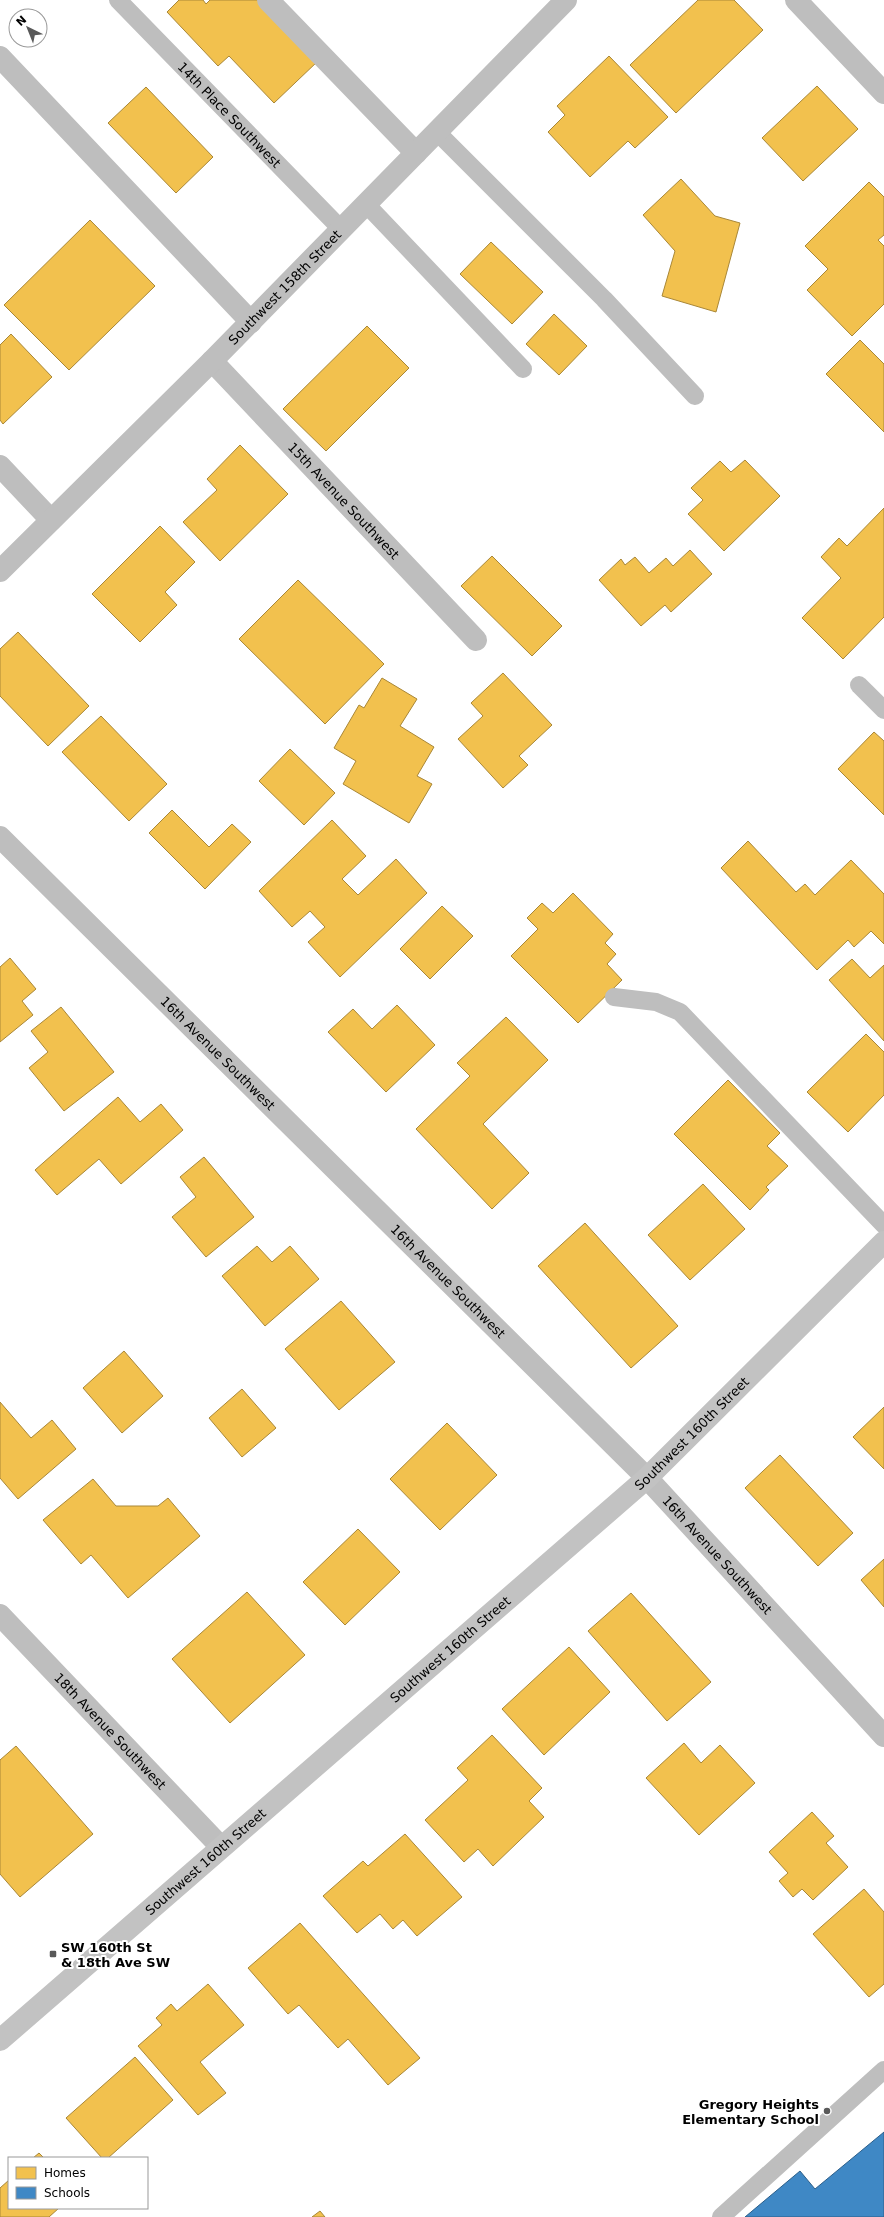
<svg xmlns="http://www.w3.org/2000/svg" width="884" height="2217" viewBox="0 0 884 2217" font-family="'DejaVu Sans',sans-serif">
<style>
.homes{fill:#f2c14e;stroke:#a98737}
.schools{fill:#3f88c5;stroke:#2c5f8a}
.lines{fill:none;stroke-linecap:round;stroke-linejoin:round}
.lane{stroke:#bebebe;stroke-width:18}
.street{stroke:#bebebe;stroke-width:22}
.secondary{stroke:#c2c2c2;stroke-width:22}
.poi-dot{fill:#595959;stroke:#fff;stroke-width:1.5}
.labels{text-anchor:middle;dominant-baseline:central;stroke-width:4;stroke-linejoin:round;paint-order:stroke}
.street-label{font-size:13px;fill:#000;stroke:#fff}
.poi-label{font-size:13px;font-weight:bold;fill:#000;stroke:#fff;text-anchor:start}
</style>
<rect width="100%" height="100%" fill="#fff"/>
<g class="homes">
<polygon points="179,0 203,0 206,4 210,0 260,0 318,61 274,103 229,56 218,66 167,12"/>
<polygon points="698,0 734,0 763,30 676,113 630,65"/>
<polygon points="609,56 668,117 635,148 628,141 590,177 548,132 565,115 557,106"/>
<polygon points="817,86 858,129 803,181 762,138"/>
<polygon points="146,87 213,157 176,193 108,123"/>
<polygon points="681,179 715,216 740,223 716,312 662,296 675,251 643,215"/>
<polygon points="869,182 884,197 884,235 878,240 884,246 884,304 852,336 807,290 828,269 805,246"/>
<polygon points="90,220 155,286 69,370 4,305"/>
<polygon points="491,242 543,292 512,324 460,274"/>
<polygon points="554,314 587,346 559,375 526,344"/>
<polygon points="367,326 409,368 326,451 283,409"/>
<polygon points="11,334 52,377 3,424 0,420 0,345"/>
<polygon points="860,340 884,364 884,432 826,374"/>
<polygon points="240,445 288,494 220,561 183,522 217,490 207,479"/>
<polygon points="745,460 780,496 724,551 688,514 703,500 691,488 720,461 731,472"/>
<polygon points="884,508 884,617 843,659 802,618 841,578 821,557 839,538 847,546"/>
<polygon points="160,526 195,562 165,592 177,605 140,642 92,594"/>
<polygon points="690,550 712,574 671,612 665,605 641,626 599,580 621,559 625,565 635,557 649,573 666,558 673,566"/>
<polygon points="492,556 562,626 532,656 461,586"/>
<polygon points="298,580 384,664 325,724 239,639"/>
<polygon points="18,632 89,706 48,746 0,696 0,649"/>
<polygon points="503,673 552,725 519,756 528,765 503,788 458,739 483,716 471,703"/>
<polygon points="382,678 417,699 400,726 434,747 417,776 432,784 409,823 343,784 356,761 334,748 359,705 364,708"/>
<polygon points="101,716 167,784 129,821 62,752"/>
<polygon points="874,732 884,741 884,815 838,769"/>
<polygon points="290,749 335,793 304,825 259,781"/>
<polygon points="172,810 209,847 232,824 251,842 205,889 149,833"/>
<polygon points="332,820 366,856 342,879 358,895 396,859 427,893 340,977 308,942 325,927 310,911 292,927 259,891"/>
<polygon points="748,841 796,892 805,884 815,895 851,860 884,894 884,944 871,931 854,947 848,940 817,970 721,868"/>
<polygon points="573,893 613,934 605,943 616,954 607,964 622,980 578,1023 511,956 538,929 527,918 542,903 553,913"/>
<polygon points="442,906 473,936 430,979 400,949"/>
<polygon points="10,958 36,989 22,1001 33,1015 0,1042 0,967"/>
<polygon points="852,959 870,978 884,965 884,1041 829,980"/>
<polygon points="397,1005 435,1045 386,1092 328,1032 353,1009 372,1029"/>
<polygon points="61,1007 114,1072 64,1111 29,1068 48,1052 31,1031"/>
<polygon points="506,1017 548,1060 483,1124 529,1173 492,1209 416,1129 470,1076 457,1063"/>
<polygon points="866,1034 884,1052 884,1095 848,1132 807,1092"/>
<polygon points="728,1080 780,1133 767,1146 788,1166 766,1187 769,1190 750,1210 674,1134"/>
<polygon points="118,1097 140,1122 161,1104 183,1130 121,1184 99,1159 57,1195 35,1170"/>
<polygon points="204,1157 254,1217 206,1257 172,1217 196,1197 180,1177"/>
<polygon points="703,1184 745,1229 690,1280 648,1235"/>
<polygon points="585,1223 678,1326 631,1368 538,1266"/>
<polygon points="257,1246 272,1262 290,1246 319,1279 265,1326 222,1276"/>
<polygon points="341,1301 395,1362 339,1410 285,1349"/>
<polygon points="124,1351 163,1396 122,1433 83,1388"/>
<polygon points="242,1389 276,1428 242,1457 209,1418"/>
<polygon points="0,1402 31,1438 52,1420 76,1449 18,1499 0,1478"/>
<polygon points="884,1407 884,1469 853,1437"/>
<polygon points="447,1423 497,1475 440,1530 390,1479"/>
<polygon points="780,1455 853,1533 818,1566 745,1488"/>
<polygon points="93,1479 116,1506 158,1506 168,1498 200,1536 128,1598 91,1555 81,1564 43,1520"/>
<polygon points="358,1529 400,1572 345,1625 303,1582"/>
<polygon points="884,1559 884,1607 861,1580"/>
<polygon points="247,1592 305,1655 230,1723 172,1659"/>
<polygon points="631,1593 711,1682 667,1721 588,1631"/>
<polygon points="569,1647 610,1692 544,1755 502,1709"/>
<polygon points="492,1735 542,1788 529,1801 544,1817 493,1866 478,1849 464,1862 425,1820 468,1780 457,1768"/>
<polygon points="684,1743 701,1763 720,1745 755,1783 699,1835 646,1778"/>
<polygon points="16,1746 93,1834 20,1897 0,1874 0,1760"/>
<polygon points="812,1812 834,1836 826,1843 848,1867 813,1900 802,1889 793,1897 779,1881 788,1873 769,1852"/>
<polygon points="405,1834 462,1897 417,1936 403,1920 393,1929 380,1914 357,1933 323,1896 363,1861 368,1866"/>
<polygon points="864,1889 884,1912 884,1984 869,1997 813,1934"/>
<polygon points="300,1923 420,2058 388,2085 348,2039 338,2048 299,2005 288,2014 248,1968"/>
<polygon points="208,1984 244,2025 200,2062 226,2093 198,2115 138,2046 162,2025 156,2018 171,2004 177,2011"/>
<polygon points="135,2057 173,2100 108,2158 102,2158 66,2118"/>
<polygon points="39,2153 44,2158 33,2158"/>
<polygon points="9,2180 9,2208 59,2208 49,2217 0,2217 0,2188"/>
<polygon points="320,2211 325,2217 312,2217"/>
</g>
<polygon class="schools" points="884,2132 884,2217 745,2217 800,2171 815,2189"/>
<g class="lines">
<g class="lane">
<path id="s1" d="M118 0 341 229"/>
<polyline points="437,132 604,299 695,396"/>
<polyline points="366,204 523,369"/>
<polyline points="859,685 884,710"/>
<polyline points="614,997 656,1002 680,1012 884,1225"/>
<polyline points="721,2217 884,2070"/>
</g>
<g class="street">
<polyline points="268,0 416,153"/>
<polyline points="796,0 884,93"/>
<polyline points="0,57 251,322"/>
<path id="s2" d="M212 361 476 640"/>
<polyline points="0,466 51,520"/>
<path id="s3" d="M0 571 212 361 566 0"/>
<path id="s4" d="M0 837 647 1478 884 1736"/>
<path id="s5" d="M0 1615 221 1847"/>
</g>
<path class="secondary" id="s6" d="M0 2040 647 1478 884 1242"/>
</g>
<g class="poi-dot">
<rect x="49" y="1950" width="8" height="8" rx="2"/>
<circle cx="827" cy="2111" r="4"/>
</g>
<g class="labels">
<g class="street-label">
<text stroke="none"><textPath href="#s1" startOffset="160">14th Place Southwest</textPath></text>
<text stroke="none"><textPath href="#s3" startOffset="402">Southwest 158th Street</textPath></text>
<text stroke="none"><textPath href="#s2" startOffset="192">15th Avenue Southwest</textPath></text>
<text stroke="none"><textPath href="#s4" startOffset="307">16th Avenue Southwest</textPath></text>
<text stroke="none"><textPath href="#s4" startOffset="631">16th Avenue Southwest</textPath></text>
<text stroke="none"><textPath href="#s6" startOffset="920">Southwest 160th Street</textPath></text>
<text stroke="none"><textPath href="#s4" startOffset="1015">16th Avenue Southwest</textPath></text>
<text stroke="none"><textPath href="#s6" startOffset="596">Southwest 160th Street</textPath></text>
<text stroke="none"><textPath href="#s5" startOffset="160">18th Avenue Southwest</textPath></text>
<text stroke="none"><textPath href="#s6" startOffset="272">Southwest 160th Street</textPath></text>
</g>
<g class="poi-label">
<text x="61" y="1947">SW 160th St<tspan x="61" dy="15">&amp; 18th Ave SW</tspan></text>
<text x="819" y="2104" text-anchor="end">Gregory Heights<tspan x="819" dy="15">Elementary School</tspan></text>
</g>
</g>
<rect x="8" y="2157" width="140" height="52" fill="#ffffff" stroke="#999999"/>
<rect x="16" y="2167" width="20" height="12" fill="#f2c14e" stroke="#999999"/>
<text x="44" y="2177" font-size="12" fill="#000000">Homes</text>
<rect x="16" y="2187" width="20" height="12" fill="#3f88c5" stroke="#999999"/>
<text x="44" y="2197" font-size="12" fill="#000000">Schools</text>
<g transform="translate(28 28) rotate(317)"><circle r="19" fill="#ffffff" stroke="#999999"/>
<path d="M0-3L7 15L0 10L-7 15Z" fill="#595959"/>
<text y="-6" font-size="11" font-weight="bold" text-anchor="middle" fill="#000000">N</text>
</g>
</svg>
